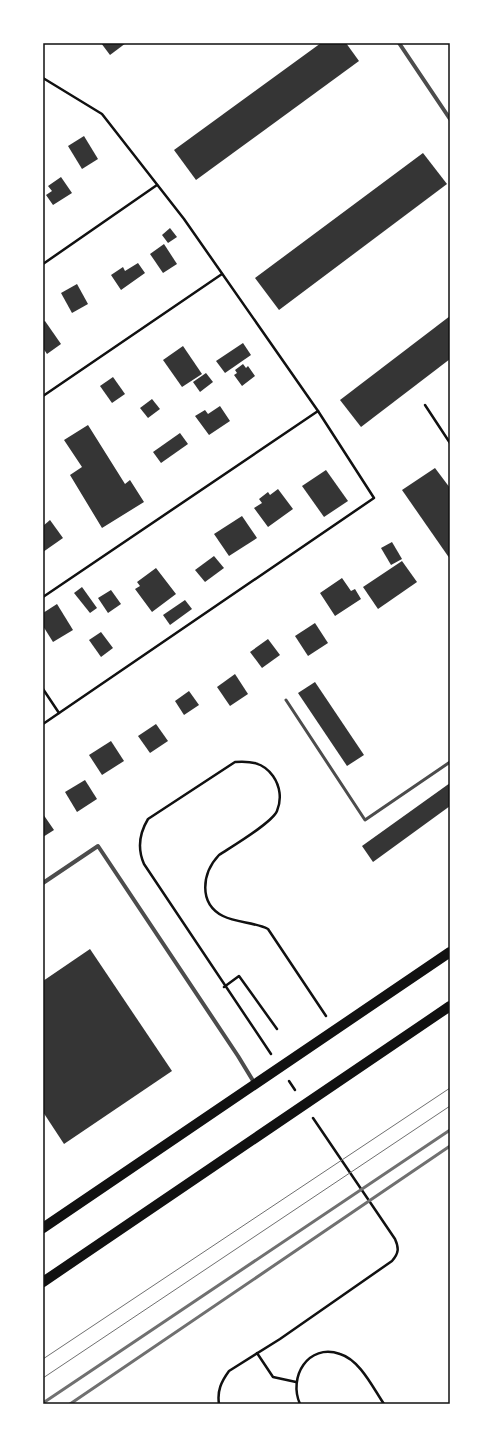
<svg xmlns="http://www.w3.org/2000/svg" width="493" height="1447" viewBox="0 0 493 1447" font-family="'PT Sans',sans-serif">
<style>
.building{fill:#353535}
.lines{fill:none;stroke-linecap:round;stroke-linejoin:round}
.path{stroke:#111;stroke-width:2.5}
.service{stroke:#4c4c4c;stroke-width:3}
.minor{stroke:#4c4c4c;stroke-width:4}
.primary{stroke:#111;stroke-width:10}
.tram{stroke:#707070;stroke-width:1}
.rail{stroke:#707070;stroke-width:3}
.neatline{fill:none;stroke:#111;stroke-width:1.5}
</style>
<rect width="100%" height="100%" fill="#fff"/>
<g class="building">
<polygon points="101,43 126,43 110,55"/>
<polygon points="321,43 346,43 359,61 196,180 174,150"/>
<polygon points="84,136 98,159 82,169 68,146"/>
<polygon points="423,153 447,184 279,310 255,278"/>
<polygon points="61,177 72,193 53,205 46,195 52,191 48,186"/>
<polygon points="170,228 177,237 168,243 162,235"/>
<polygon points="164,244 177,264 163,273 150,254"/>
<polygon points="138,263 145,273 121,290 111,275 123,267 125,271"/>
<polygon points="77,284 88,304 72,313 61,293"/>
<polygon points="450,316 450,359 361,427 340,400"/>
<polygon points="45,321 61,344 47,354 43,348 43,322"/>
<polygon points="243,343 251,355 225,373 216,361"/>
<polygon points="183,346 202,374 182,387 163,360"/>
<polygon points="243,364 246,368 248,366 255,376 242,386 234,375 237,373 235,370"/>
<polygon points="206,373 213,382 200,392 193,382"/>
<polygon points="113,377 125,394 112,403 100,386"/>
<polygon points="152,399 160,409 148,418 140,408"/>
<polygon points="220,406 230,421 209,435 195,416 205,410 208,414"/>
<polygon points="88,425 125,484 130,480 144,502 102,528 70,475 82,467 64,440"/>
<polygon points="180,433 188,444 161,463 153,452"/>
<polygon points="435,468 450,488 450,559 402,490"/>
<polygon points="326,470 348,501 324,517 302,486"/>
<polygon points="278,489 293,509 268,527 254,508 262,503 259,499 268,492 270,495"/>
<polygon points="242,516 257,538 229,556 214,534"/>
<polygon points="50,520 63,538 43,552 43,526"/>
<polygon points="392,542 402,559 391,565 381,548"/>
<polygon points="214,556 224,568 205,582 195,570"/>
<polygon points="402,561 417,582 378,609 363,587"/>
<polygon points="156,568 176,594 152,612 135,589 140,586 137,582"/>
<polygon points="342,578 351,591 355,589 361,599 335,616 320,593"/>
<polygon points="82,587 97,608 90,613 74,593"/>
<polygon points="111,590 121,604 108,613 98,598"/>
<polygon points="185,600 192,609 170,625 163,615"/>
<polygon points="57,604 73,630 53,642 43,626 43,613"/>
<polygon points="315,623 328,643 308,656 295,636"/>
<polygon points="101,632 113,648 101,657 89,640"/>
<polygon points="268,639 280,655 262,668 250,652"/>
<polygon points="235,674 248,694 230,706 217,687"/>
<polygon points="315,682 364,755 347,766 298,693"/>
<polygon points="189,691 199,705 184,715 175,701"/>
<polygon points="156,724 168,741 150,753 138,736"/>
<polygon points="111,741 124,761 102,775 89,755"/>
<polygon points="85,780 97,799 77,812 65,792"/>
<polygon points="450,783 450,806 373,862 362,846"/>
<polygon points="43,814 54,830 43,837"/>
<polygon points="90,949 172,1071 64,1144 43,1112 43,981"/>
</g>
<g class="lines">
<g class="path">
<polyline points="43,78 102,114 184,219 318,411 374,498 43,724"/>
<polyline points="43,264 157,185"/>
<polyline points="43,396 222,274"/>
<polyline points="425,405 450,443"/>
<polyline points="43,597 318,411"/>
<polyline points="43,689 59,713"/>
<polyline points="224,987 239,976 277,1029"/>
<path d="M271 1054 144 864C137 848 139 834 148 819L235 762C250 761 263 762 273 776 280 786 282 799 277 811 272 823 231 847 219 855 202 873 198 903 223 916 237 923 254 922 268 929L326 1016"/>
<polyline points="289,1081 295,1090"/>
<polyline points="257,1353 273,1377 296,1382"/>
<path d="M219 1404C217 1391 221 1382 229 1371L280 1339 392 1261C399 1253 399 1248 395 1239L313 1118"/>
<path d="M300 1404C288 1377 308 1343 340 1354 360 1360 373 1388 384 1404"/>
</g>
<polyline class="service" points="286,700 365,820 450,762"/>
<g class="minor">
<polyline points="399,43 450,119"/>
<polyline points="43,883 98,846 238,1056 255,1084"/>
</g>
<g class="primary">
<polyline points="43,1228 450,952"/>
<polyline points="43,1282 450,1006"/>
</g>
<g class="tram">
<polyline points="43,1359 450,1088"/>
<polyline points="43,1378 450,1106"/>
</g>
<g class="rail">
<polyline points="43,1403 450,1130"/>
<polyline points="70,1404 450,1146"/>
</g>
</g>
<rect width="493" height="1447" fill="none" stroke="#ffffff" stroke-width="88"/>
<rect x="44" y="44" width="405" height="1359" class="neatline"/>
</svg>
